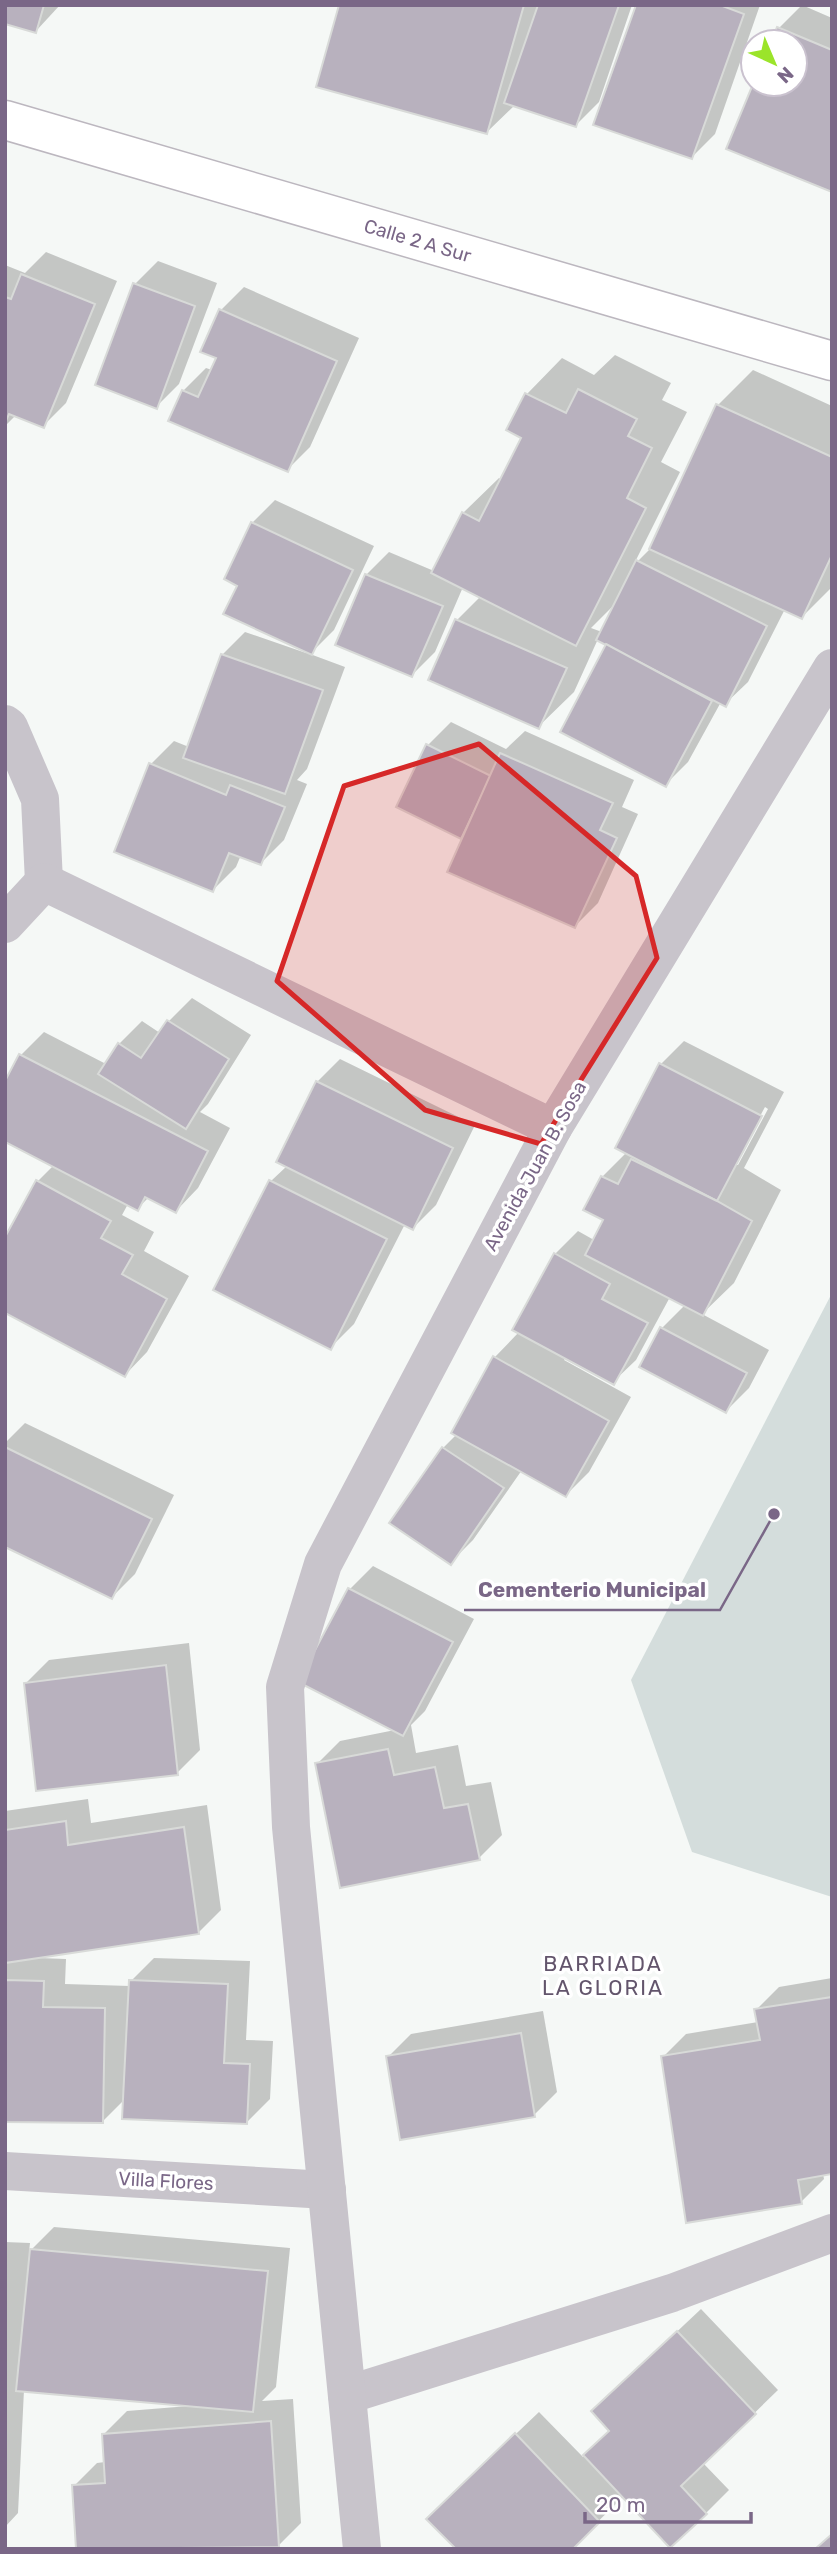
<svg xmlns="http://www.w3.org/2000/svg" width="837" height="2554" viewBox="0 0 837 2554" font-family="Rubik,sans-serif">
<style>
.green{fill:#d4dddc}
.shadow{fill:#0003;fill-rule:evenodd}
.building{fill:#b8b1be;stroke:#d8dad8;stroke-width:2}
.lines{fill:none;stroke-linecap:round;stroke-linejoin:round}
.major-casing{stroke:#bcb7bf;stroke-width:41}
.minor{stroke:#c8c4cb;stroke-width:38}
.major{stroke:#fff;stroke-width:38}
.marked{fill:#d62828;fill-opacity:0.2;stroke:#d62828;stroke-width:5;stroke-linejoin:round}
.labels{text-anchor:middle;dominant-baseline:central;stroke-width:7;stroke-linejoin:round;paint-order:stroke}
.street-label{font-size:19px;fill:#7a6787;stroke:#fff}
.neighbourhood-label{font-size:21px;letter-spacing:2px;fill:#63556c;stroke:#fff}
.leader{fill:none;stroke:#7a6787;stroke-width:2.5}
.callout-dot{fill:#7a6787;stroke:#fff;stroke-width:2.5}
.callout-label{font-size:21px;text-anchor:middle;font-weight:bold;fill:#7a6787;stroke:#fff;stroke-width:7;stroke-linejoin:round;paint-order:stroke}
</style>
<rect width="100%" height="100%" fill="#f5f8f6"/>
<polygon class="green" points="832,1293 832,1897 692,1852 631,1680"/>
<g class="shadow">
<polygon points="5,5 60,5 36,31"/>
<polygon points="341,5 632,5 599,102 576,125 515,105 487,132"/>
<polygon points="638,5 760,5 715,134 692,157"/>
<polygon points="802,5 832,18 832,190 755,84 795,84 795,42 773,42 779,28"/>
<polygon points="46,252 117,281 66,403 43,426 16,415 5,426 5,265 25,273"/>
<polygon points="158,261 217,283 179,384 156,407 135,284"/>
<polygon points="244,287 359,338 310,447 287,470 183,391 206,368 212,370 218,357 221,310"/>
<path d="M615 355 671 383 662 400 687 412 661 462 680 472 633 566 652 547 718 405 753 370 832 406V587L802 617 785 609 748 682 725 704 721 702 688 762 665 785 608 643 598 639 574 692 538 727 457 620 481 596 463 587 435 652 412 675 366 575 389 552 434 571 463 513 499 478 502 480 524 438 508 430 527 394 562 358 594 375ZM616 603 602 632 591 628Z"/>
<polygon points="275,500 374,546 334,630 310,654 345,667 307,769 297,780 307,784 284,840 261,863 241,855 236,867 213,890 151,764 174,741 189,747 222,655 245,632 306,653 307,651 239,585 252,523"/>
<polygon points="451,722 506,749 525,731 634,780 622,807 638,814 598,903 575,926 463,838 398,807 428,745"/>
<polygon points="192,998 251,1035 208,1104 200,1112 230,1128 198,1188 176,1211 149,1197 137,1209 128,1204 122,1215 154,1232 144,1251 189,1276 147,1352 125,1375 38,1181 54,1165 21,1055 44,1032 106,1064 119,1044 142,1021 160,1033 169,1021"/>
<path d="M684 1041 784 1092 744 1168 781 1190 734 1283 702 1314 769 1350 749 1388 726 1411 641 1366 662 1328 685 1305 670 1297 636 1360 613 1382 566 1357 564 1360 631 1397 589 1472 566 1495 522 1470 473 1540 450 1563 443 1448 457 1434 453 1432 495 1357 519 1332 555 1254 578 1231 594 1240 605 1219 602 1177 627 1152 661 1064ZM765 1107 768 1109 738 1165H734Z"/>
<polygon points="340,1059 475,1125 436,1205 413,1228 405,1224 354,1324 331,1347 271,1181 287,1166 317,1082"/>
<polygon points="25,1423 174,1495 135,1574 112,1597 5,1545 5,1443"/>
<polygon points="373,1566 474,1619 425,1711 411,1725 416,1753 458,1745 466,1786 491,1782 502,1835 479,1858 317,1764 340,1741 395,1730 301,1681 350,1589"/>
<polygon points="189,1643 200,1750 177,1773 26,1683 49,1660"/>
<polygon points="88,1799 91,1823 207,1805 221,1910 198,1933 39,1956 39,1958 66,1959 65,1984 130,1986 131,1981 154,1958 250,1961 246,2040 273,2041 270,2099 247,2122 125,2099 103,2121 5,2120 5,1811"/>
<polygon points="832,1978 832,2172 823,2174 824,2179 801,2202 663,2057 686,2034 758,2022 756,2010 779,1987"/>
<polygon points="543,2011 557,2092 534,2115 388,2057 411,2034"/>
<polygon points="54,2227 290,2248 276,2387 262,2401 293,2399 301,2523 278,2546 235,2549 78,2549 74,2486 97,2463 105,2462 104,2434 127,2411 189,2406 189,2404 24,2390 18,2513 5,2527 5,2242 30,2243 29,2252"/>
<polygon points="701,2309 778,2390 703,2463 729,2490 706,2513 624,2496 570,2549 451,2496 539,2412 583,2457 610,2430 616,2389"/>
</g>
<g class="building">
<polygon points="5,5 44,5 36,33 5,24"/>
<polygon points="339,5 524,5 487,134 316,87"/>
<polygon points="538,5 619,5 576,127 504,103"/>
<polygon points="636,5 720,5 744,14 692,159 593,125"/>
<polygon points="777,27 832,50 832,192 726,149 753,84 795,84 795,42 771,42"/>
<polygon points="21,274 95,304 44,428 9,414 5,423 5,297 11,299"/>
<polygon points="133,283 195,306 157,409 95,385"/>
<polygon points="219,309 337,361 288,472 168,421 182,390 198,397 216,358 200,352"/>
<polygon points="578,389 637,419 628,436 652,448 627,498 646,508 576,646 431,573 462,512 479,521 521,438 506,430 525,393 566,413"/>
<polygon points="716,404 832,457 832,555 802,619 649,549"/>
<polygon points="251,522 353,570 312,655 223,614 237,586 224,579"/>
<polygon points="636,560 767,626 726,707 596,640"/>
<polygon points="365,574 443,606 412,677 335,645"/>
<polygon points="455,619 567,668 539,729 428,680"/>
<polygon points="606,644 712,701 666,787 560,732"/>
<polygon points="221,654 323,690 285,794 183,758"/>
<polygon points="426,744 491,776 461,839 396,807"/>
<polygon points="500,753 613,803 600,830 617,838 575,928 447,872"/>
<polygon points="149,763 226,795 230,785 285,807 261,865 229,853 213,892 114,852"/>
<polygon points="167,1020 229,1059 186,1129 98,1074 118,1043 141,1058"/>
<polygon points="19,1054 208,1151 176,1213 145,1197 138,1211 5,1142 5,1081"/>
<polygon points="659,1063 762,1116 717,1201 615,1148"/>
<polygon points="316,1081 453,1148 413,1230 276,1162"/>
<polygon points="631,1159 717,1201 752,1221 703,1316 585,1255 603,1220 583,1210 601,1176 618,1184"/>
<polygon points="36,1180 111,1221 101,1238 133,1255 122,1274 167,1299 125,1377 5,1313 5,1237"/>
<polygon points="269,1180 387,1239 331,1350 213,1290"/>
<polygon points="554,1253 610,1284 602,1299 648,1323 614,1385 512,1330"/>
<polygon points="660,1327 747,1373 726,1413 639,1367"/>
<polygon points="493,1356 609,1421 566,1497 451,1433"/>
<polygon points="5,1447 152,1519 112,1599 5,1547"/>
<polygon points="442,1447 504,1488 451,1565 389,1523"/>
<polygon points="348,1588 453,1642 403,1736 298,1682"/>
<polygon points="166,1665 178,1775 36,1791 24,1683"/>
<polygon points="388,1749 394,1775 435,1767 444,1808 468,1804 480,1860 340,1888 315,1763"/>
<polygon points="66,1821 68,1845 184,1827 199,1934 5,1963 5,1830"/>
<polygon points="5,1980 44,1981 43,2007 105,2008 103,2123 5,2122"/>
<polygon points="129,1980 228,1984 224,2063 250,2064 247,2124 122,2119"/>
<polygon points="832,1997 832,2174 798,2180 802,2204 686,2223 661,2056 760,2040 754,2009"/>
<polygon points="521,2033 535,2117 400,2140 386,2056"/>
<polygon points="30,2249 268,2271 253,2412 16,2391"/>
<polygon points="677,2331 756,2414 681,2486 707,2514 670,2548 583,2455 609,2431 591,2411"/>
<polygon points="271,2421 279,2547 76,2549 72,2485 105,2483 102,2434"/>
<polygon points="515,2433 600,2522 573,2549 456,2549 426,2519"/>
<polygon points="832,2534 832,2549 815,2549"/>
</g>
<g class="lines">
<defs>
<g id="major">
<path id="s1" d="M5 120 832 361"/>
</g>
</defs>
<use href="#major" class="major-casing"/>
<g class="minor">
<polyline points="5,724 9,727 40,799 44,882"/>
<polyline points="5,924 44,882 553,1128"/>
<polyline points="5,2171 327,2190"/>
<polyline points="347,2395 672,2293 832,2233"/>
<polyline points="362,2549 291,1827 285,1687 323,1564 553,1128 832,668"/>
</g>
<use href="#major" class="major"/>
</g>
<path class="marked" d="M479 744 636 876 657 958 541 1144 425 1110 277 981 344 786Z"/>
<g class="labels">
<g class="street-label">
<text stroke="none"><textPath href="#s1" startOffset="430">Calle 2 A Sur</textPath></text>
<text transform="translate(535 1166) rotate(-61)">Avenida Juan B. Sosa</text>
<text transform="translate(166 2181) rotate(3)">Villa Flores</text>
</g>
<g class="neighbourhood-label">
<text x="603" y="1963">BARRIADA<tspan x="603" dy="24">LA GLORIA</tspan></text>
</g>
</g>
<path class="leader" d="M774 1514L720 1610H464"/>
<circle class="callout-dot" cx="774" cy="1514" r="7"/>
<g class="callout-label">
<text x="592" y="1597">Cementerio Municipal</text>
</g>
<rect width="837" height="2554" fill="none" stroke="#7a6787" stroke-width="14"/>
<g transform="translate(774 63) rotate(136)"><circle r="33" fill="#ffffff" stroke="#cac2cf" stroke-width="2"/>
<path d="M0-5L12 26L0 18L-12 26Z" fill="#9be42a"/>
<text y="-10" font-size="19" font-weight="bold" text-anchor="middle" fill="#7a6787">N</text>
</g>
<path d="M585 2512v10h166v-10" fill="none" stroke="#7a6787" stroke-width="3.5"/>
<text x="596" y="2512" font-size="21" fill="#7a6787" stroke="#ffffff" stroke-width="5" paint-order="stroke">20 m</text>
</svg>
